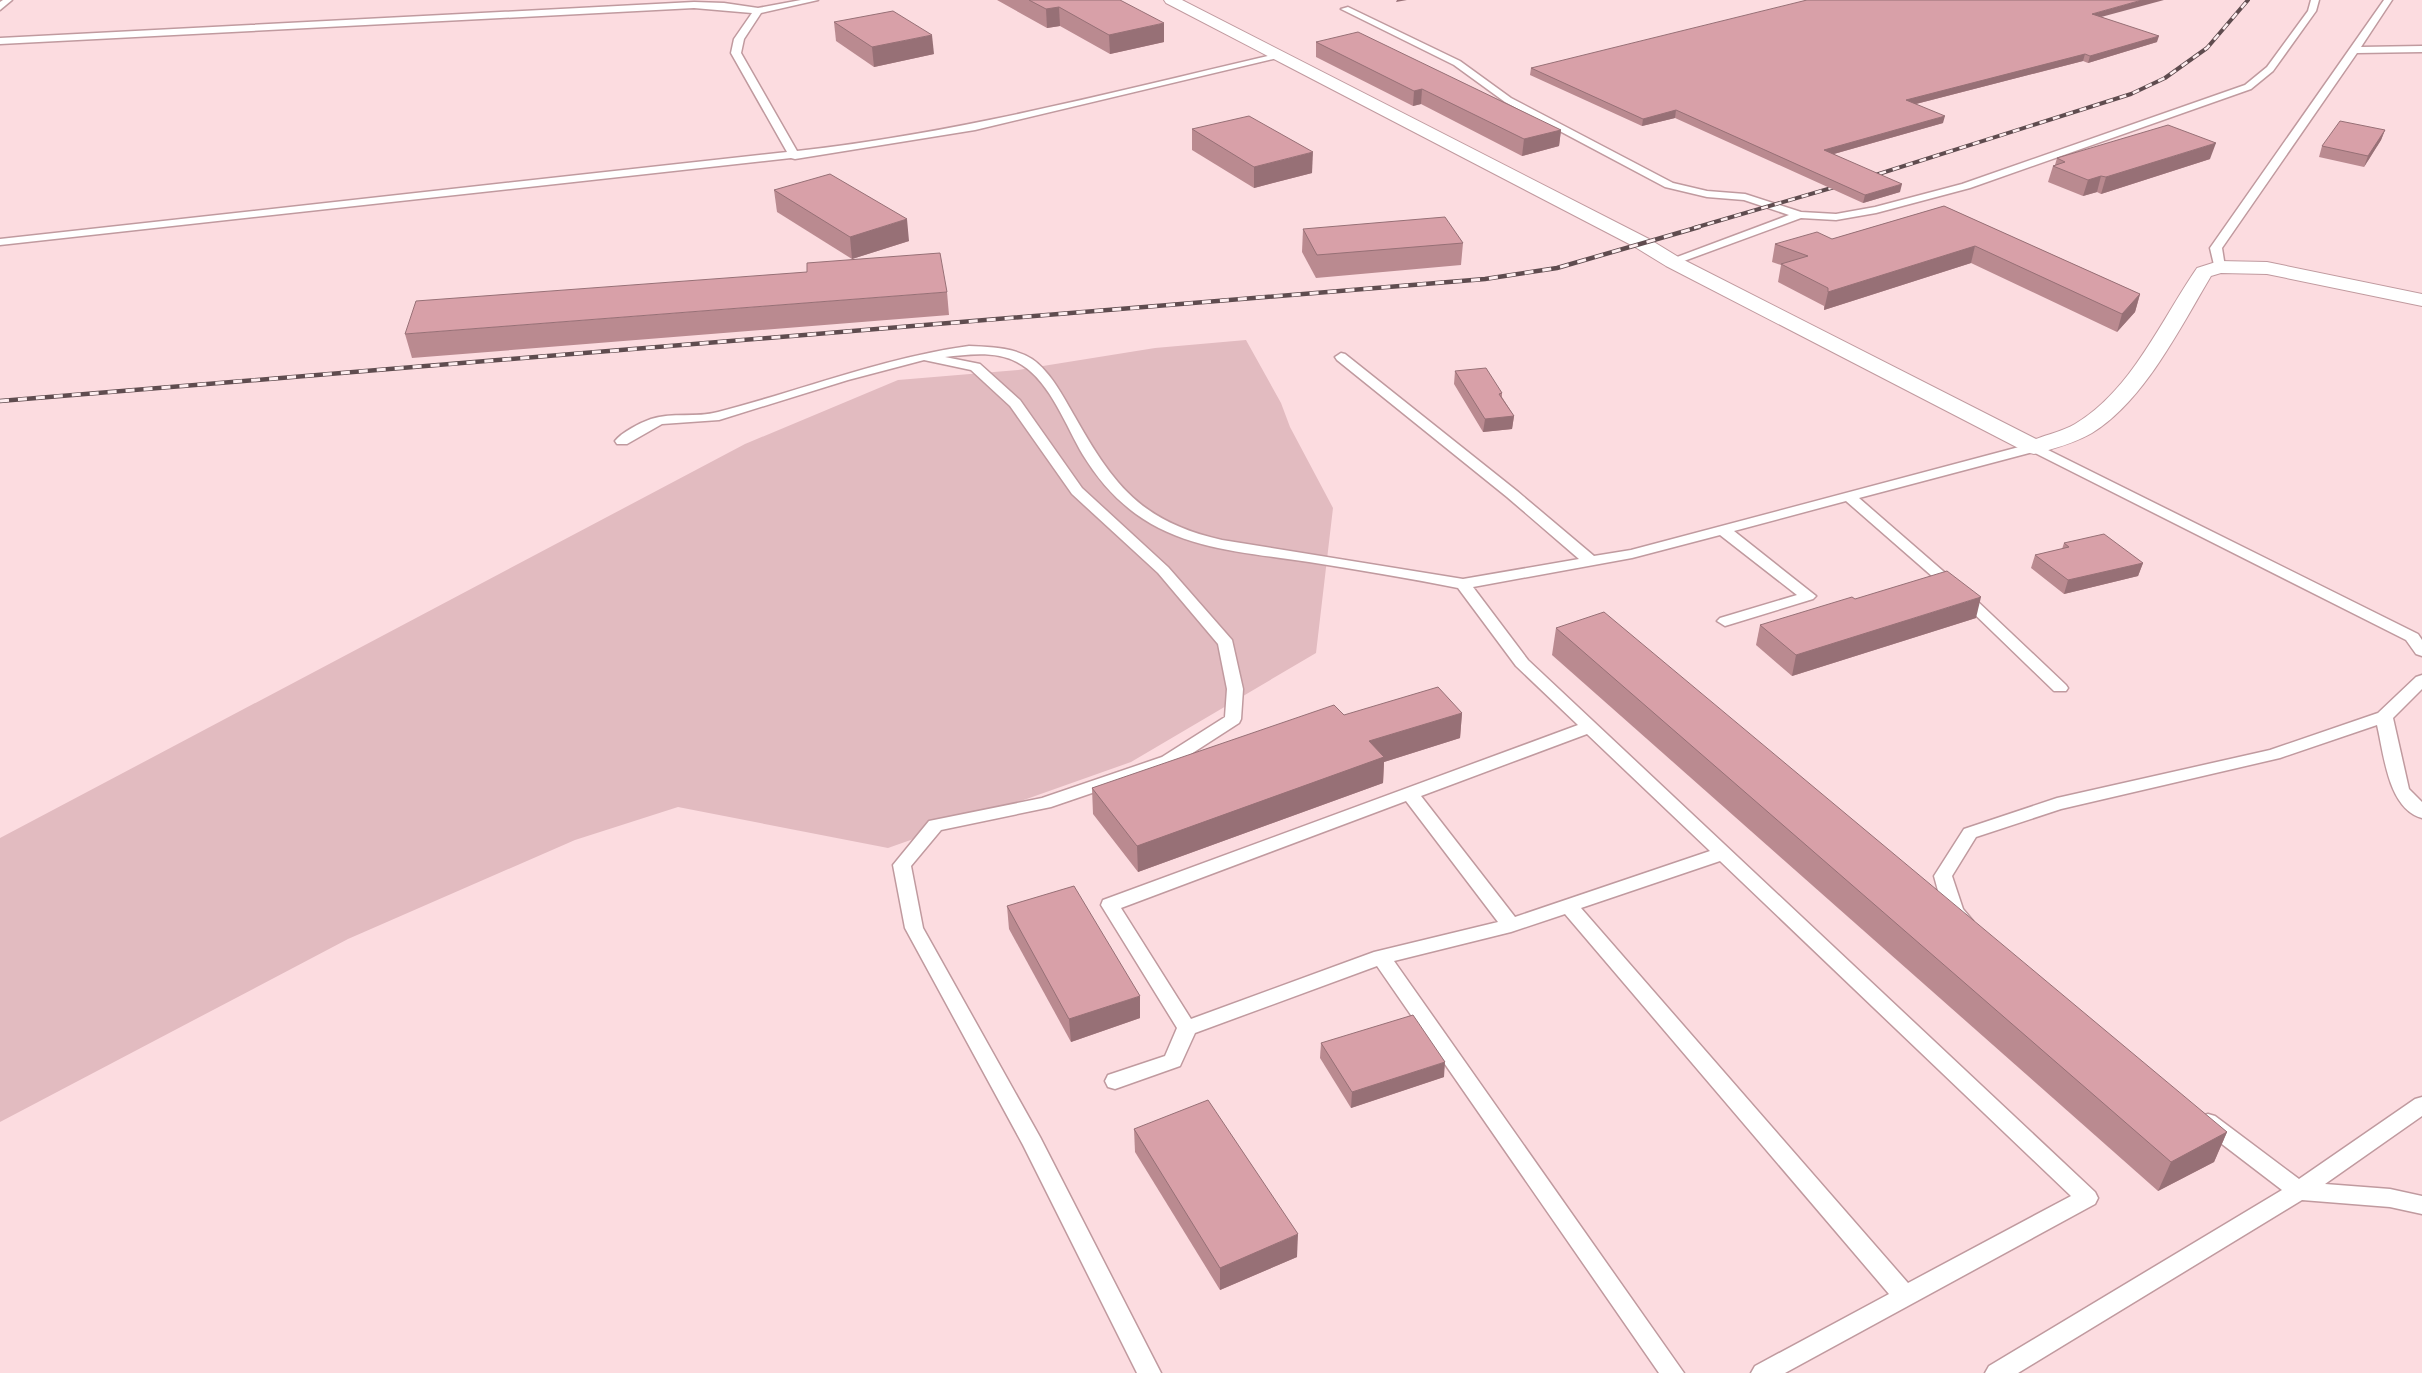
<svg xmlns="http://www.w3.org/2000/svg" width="2422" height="1373" viewBox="0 0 2422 1373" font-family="Barlow,sans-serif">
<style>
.green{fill:#e2bbc0}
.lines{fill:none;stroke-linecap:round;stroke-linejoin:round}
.lane-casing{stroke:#c09a9f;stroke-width:3}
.street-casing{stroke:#c09a9f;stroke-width:2}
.lane{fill:#fff;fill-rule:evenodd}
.street{fill:#fff;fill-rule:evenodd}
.rail-far1-casing{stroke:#5f4c4f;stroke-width:4}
.rail-casing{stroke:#5f4c4f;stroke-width:4.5}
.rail-far1{stroke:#feeef0;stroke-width:2.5;stroke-dasharray:7;stroke-linecap:butt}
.rail{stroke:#feeef0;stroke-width:3;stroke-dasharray:9;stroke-linecap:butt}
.wall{fill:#ba8a90}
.shaded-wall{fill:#977076}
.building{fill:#d8a0a8;stroke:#977076}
</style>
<rect width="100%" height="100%" fill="#fcdce0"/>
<polygon class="green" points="1246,340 1281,403 1290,427 1333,508 1316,653 1131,762 888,848 678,807 575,840 348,939 0,1122 0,838 745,444 898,380 1018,370 1155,348"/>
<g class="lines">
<defs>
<g id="lane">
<polygon points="3,0 12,0 0,10 0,2"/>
<path d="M801 0H818L761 13 744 39 741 53 797 151C961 133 1121 90 1281 53L1286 56 975 130 795 159 791 158 0 245V239L787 152 731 53 734 39 752 13 694 8 0 44V38L694 2 724 3 758 8Z"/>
<polygon points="2311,0 2319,0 2316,11 2273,71 2251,89 1970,188 1876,213 1836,220 1801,218 1673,265 1667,262 1669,260 1789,215 1744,200 1707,197 1665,187 1505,102 1454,65 1341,9 1348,7 1460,61 1511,98 1673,183 1707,191 1745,194 1801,212 1836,214 1875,207 1962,184 2245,85 2267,67 2308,11"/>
<polygon points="2384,0 2392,0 2361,47 2422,46 2422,52 2357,53 2222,248 2225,267 2223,269 2215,269 2210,248"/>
<path d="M969 346C990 347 1013 347 1032 359 1051 372 1064 398 1075 417 1114 486 1142 522 1222 540L1463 579 1579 559 1507 497 1337 360 1335 357 1341 353 1345 354 1517 491 1594 556 1631 550 2034 443 2418 634 2422 640V656L2416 654 2406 640 2033 452 1859 498 1974 598 2066 685 2068 688 2066 691H2054L1964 604 1846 501 1734 531 1816 596 1813 599 1725 626 1717 621 1720 618 1797 595 1720 535 1632 558 1473 587 1528 660 2095 1192 2098 1198 2095 1204 1785 1373H1751L1755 1366 1889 1294 1565 914 1511 932 1394 961 1684 1373H1659L1377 966 1195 1033 1180 1066 1115 1089 1108 1087 1105 1081 1108 1075 1165 1056 1177 1028 1101 905 1103 900 1578 725 1516 666 1458 588C1408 578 1359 570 1309 562 1250 553 1185 550 1136 514 1114 498 1097 478 1083 455 1067 428 1050 382 1022 365 1000 350 970 354 945 357L980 364 1020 400 1082 488 1168 567 1232 640 1243 689 1241 719 1239 723 1174 765 1051 807 941 830 911 866 923 928 1040 1137 1161 1373H1137L1023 1145 905 928 893 865 929 821 1042 798 1162 757 1225 717 1227 689 1218 644 1158 573 1072 494 1010 406 971 370 924 360 848 380 719 420 662 424 627 444H617L615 441C622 432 640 423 651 419 673 412 696 418 718 412 803 390 882 358 969 346ZM1587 734 1710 851 1515 917 1421 796ZM1406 801 1498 922 1374 952 1191 1019 1121 908ZM1720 861 2071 1196 1908 1283 1581 908Z"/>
<path d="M2422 675V689L2393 718 2409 789 2422 802V818C2388 809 2384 754 2377 725L2280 758 2061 809 1976 837 1952 876 1963 909 1973 921 1971 926C1946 933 1939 893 1934 876L1964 829 2057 798 2270 750 2378 713 2416 677Z"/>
<polygon points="2422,1097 2422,1116 2325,1184 2390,1189 2422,1196 2422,1214 2390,1207 2302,1200 2018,1373 1985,1373 1989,1366 2282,1190 2201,1128 2197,1122 2201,1116 2208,1114 2215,1116 2299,1179 2415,1099"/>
</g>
<path id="street" d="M1164 0H1182L1649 239 1680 258 2036 439C2049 434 2063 431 2075 424 2132 390 2161 320 2197 268L2219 261 2267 262 2422 294V306L2267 274 2221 273 2211 276C2180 328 2144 401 2092 433 2075 443 2053 449 2034 454L2026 452 1666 266 1635 247 1166 3Z"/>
</defs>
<use href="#lane" class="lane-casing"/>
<use href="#street" class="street-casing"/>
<use href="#lane" class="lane"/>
<use href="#street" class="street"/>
<defs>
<g id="rail-far1">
<polyline points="1866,178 2131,94 2165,78 2207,48 2248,0"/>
<polyline points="1694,228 1845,184"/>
</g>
<polyline id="rail" points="0,401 1485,279 1557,268 1699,227"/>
</defs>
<use href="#rail-far1" class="rail-far1-casing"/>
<use href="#rail" class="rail-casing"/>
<use href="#rail-far1" class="rail-far1"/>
<use href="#rail" class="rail"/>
</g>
<g class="wall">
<polygon points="997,0 1120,0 1164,42 1110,54 1060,26 1047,28"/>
<polygon points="2102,17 2157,42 2088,63 2083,61 1916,104 1943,123 1834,154 1900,192 1863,203 1675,118 1642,126 1530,75 1531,68"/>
<polygon points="834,22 934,54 874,67 836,41"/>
<polygon points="1316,42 1561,130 1559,146 1522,156 1421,104 1413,106 1316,57"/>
<polygon points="1192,129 1312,173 1254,188 1192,150"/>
<polygon points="2385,130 2381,140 2364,167 2319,157 2322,146"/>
<polygon points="2057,158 2210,159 2101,194 2097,192 2083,196 2048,182 2053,166 2055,165"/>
<polygon points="774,190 909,241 852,259 777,212"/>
<polygon points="1944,206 2140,294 2135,312 2117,332 1971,263 1824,310 1824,306 1778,282 1781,265 1772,262 1775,244 1832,239"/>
<polygon points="1303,229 1463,243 1461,265 1316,278 1302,252"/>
<polygon points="947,292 949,315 412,358 405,334"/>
<polygon points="1455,371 1502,393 1502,397 1514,416 1512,429 1483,432 1454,384"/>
<polygon points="2064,543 2143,563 2138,576 2064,594 2031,568 2035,555 2062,549"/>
<polygon points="1976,618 1792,676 1756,645 1760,625"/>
<polygon points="1556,628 2227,1132 2214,1162 2158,1191 1552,655"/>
<polygon points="1462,713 1460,738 1384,762 1383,783 1138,872 1093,814 1092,788 1344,715"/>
<polygon points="1007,906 1140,1018 1071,1042 1009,929"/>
<polygon points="1321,1043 1444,1077 1351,1108 1320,1058"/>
<polygon points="1134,1129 1297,1257 1220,1290 1135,1152"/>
</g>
<g class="shaded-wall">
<polygon points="1397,0 1407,0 1396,2"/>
<polygon points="2142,0 2164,0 2090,20 2092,14"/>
<polygon points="1059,7 1060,26 1047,28 1046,9"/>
<polygon points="1164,23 1164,42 1110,54 1109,35"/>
<polygon points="932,35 934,54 874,67 872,47"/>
<polygon points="2159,36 2157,42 2088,63 2090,56"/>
<polygon points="2085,54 2083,61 1904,107 1906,100"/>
<polygon points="1422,89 1421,104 1413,106 1414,91"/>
<polygon points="1676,110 1675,118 1642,126 1643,119"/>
<polygon points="1945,116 1943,123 1823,157 1824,150"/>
<polygon points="1561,130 1559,146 1522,156 1524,139"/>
<polygon points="2385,130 2381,140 2364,167 2368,156"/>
<polygon points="2216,143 2210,159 2101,194 2106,177"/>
<polygon points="1313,152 1312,173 1254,188 1254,167"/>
<polygon points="2101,176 2097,192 2083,196 2088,180"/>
<polygon points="1902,184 1900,192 1863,203 1865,195"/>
<polygon points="907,219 909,241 852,259 850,237"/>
<polygon points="1975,246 1971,263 1824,310 1828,292"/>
<polygon points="2140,294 2135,312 2117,332 2122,314"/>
<polygon points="1514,416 1512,429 1483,432 1485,419"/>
<polygon points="2143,563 2138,576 2064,594 2068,580"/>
<polygon points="1981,597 1976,618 1792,676 1796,655"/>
<polygon points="1462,713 1460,738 1384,762 1383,783 1138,872 1137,846 1369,741"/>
<polygon points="1140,996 1140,1018 1071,1042 1069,1019"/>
<polygon points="1445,1062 1444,1077 1351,1108 1352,1092"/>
<polygon points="2227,1132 2214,1162 2158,1191 2171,1162"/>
<polygon points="1298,1234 1297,1257 1220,1290 1220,1268"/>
</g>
<g class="building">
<polygon points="1029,0 1120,0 1164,23 1109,35 1059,7 1046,9"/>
<polygon points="1807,0 2142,0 2092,14 2159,36 2090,56 2085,54 1906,100 1945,116 1824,150 1902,184 1865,195 1676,110 1643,119 1531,68"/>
<polygon points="893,11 932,35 872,47 834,22"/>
<polygon points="1358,32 1561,130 1524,139 1422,89 1414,91 1316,42"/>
<polygon points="1249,116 1313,152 1254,167 1192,129"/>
<polygon points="2340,121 2385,130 2368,156 2322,146"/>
<polygon points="2168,125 2216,143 2106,177 2101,176 2088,180 2053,166 2065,162 2057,158"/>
<polygon points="830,174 907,219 850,237 774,190"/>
<polygon points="1944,206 2140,294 2122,314 1975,246 1828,292 1828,288 1781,264 1808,256 1775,244 1817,232 1832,239"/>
<polygon points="1445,217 1463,243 1317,255 1303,229"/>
<polygon points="940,253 947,292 405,334 416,301 807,272 807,263"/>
<polygon points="1486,368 1502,393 1499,394 1514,416 1485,419 1455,371"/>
<polygon points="2104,534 2143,563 2068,580 2035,555 2069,547 2064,543"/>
<polygon points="1947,571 1981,597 1796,655 1760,625 1852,597 1855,599"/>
<polygon points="1604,612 2227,1132 2171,1162 1556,628"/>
<polygon points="1438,687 1462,713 1369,741 1384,757 1137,846 1092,788 1334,705 1344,715"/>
<polygon points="1074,886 1140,996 1069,1019 1007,906"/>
<polygon points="1413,1015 1445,1062 1352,1092 1321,1043"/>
<polygon points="1208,1100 1298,1234 1220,1268 1134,1129"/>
</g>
</svg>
